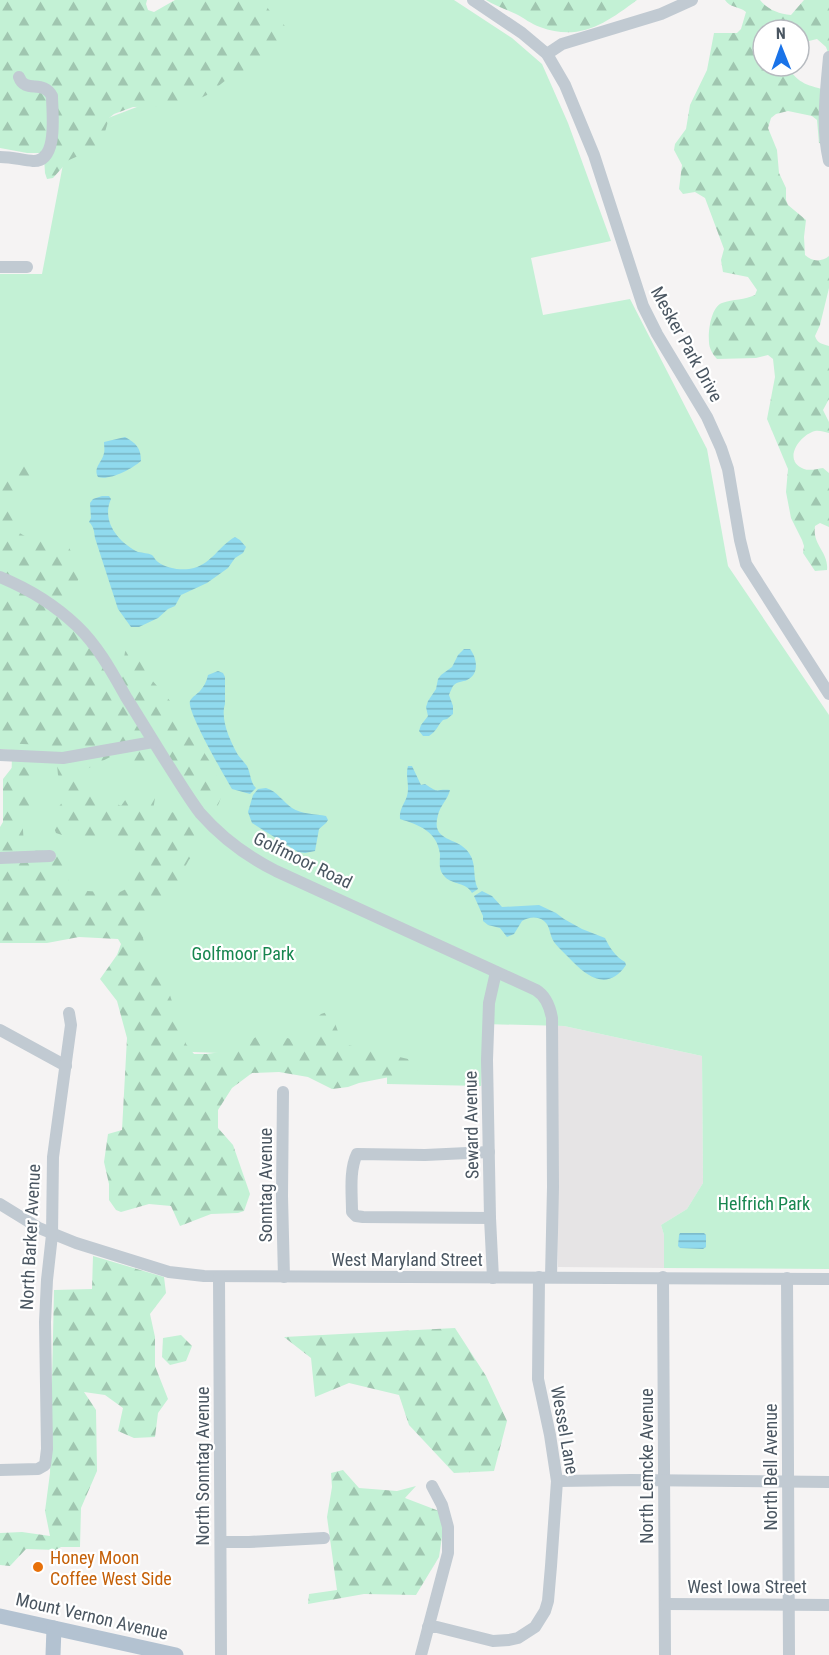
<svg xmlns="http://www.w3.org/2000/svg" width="829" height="1655" viewBox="0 0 829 1655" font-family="'Roboto Condensed',sans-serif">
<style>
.education{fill:#e6e4e5}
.green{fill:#c3f1d5}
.forest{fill:url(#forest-firs)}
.water{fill:url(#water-rules)}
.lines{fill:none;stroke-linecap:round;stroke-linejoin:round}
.minor{stroke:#c1cad2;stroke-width:12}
.major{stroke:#b3c2d1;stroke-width:15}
.food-dot{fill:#e8710a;stroke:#fff;stroke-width:2}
.labels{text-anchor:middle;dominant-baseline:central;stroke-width:4.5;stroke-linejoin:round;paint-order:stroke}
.street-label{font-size:18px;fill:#4a5661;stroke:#fff}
.park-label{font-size:18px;fill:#17864f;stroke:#fff}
.food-label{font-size:18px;fill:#c56008;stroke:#fff;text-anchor:start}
</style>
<defs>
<pattern id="forest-firs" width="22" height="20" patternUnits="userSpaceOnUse" patternTransform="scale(1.5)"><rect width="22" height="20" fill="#c3f1d5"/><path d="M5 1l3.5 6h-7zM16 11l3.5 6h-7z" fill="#a0c6b0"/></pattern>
<pattern id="water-rules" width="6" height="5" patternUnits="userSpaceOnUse" patternTransform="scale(1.5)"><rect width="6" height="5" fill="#90daee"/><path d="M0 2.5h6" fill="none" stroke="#78b4c4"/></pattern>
</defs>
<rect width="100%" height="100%" fill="#f5f3f3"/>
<polygon class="education" points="557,1026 564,1026 702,1056 703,1183 687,1209 661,1225 664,1235 664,1268 558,1267"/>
<polygon class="green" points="220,0 454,0 512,38 542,64 568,123 611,241 531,258 543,315 630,299 707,449 728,566 829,715 829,1269 664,1268 664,1235 661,1225 687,1209 703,1183 702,1056 564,1026 484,1024 481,1086 387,1084 387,1060 169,1051 129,932 10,863 12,750 0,749 0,274 42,274 69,133 215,77"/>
<g class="forest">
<polygon points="0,0 147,0 146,4 148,10 154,12 175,0 263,0 269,10 286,27 287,33 280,50 271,57 254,62 237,76 226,80 207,95 196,100 173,106 133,107 114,114 109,118 101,146 69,160 53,178 47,179 45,173 44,157 39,153 27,153 0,148"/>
<path d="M486 0H637C606 23 580 42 540 27 531 24 524 18 516 14 506 9 495 6 486 0Z"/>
<path d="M725 0H760C768 10 779 14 791 15L804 0H829V55L826 47 817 39 805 42 799 45V30H763V66H787C799 85 808 85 829 91V145L819 143 817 120 812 116 788 111 776 114 771 118 768 128 777 150 779 173 786 188V200L788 205 806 220 804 237 805 255C812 262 822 262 829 256V288L820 325 815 336C817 343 822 344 829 346V399L823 410 829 422V433C824 432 819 430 815 431 799 435 782 461 804 469 809 471 817 469 823 468L829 473V527L820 523 815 526C812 545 829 552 827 570L815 571 803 553 804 546 802 540 791 518 786 492 788 469 767 419 775 377 773 359 768 355 756 358 717 359C713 355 709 348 709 342 708 331 711 307 722 303 733 299 745 300 755 295L757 290 748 277 723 272 721 260 724 249 705 198 695 192 683 194 679 189 682 165 674 150 675 144 686 129 690 105 707 70 714 33H737L741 29 746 12C739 6 730 8 725 0Z"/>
<path d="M43 461 48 466 46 472 41 475 24 478 13 505 16 531 30 539H64L73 555 78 558 82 563 84 569 76 584 66 600 56 604 117 672 122 669 125 652 128 647H134L144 662 151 679 171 702 173 708 182 718 214 768 218 780 221 797 219 803 205 830 193 839 192 856C182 867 182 881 181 895L151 911 142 932 147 959 164 977 186 1044 194 1054H206L230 1051 256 1037 287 1038 302 1042 318 1035 320 1029 317 1018 321 1014 327 1012 332 1015 340 1037 348 1045 408 1059 418 1065 417 1071 410 1073 359 1083 348 1087 332 1089 308 1077 279 1072 252 1073 232 1088 218 1110V1128L233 1145 250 1194 244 1211 238 1213 211 1214 180 1226 171 1206 149 1204 121 1212 116 1210 109 1200V1184L104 1162 108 1134 122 1130 127 1038 117 1001 100 979 117 955 121 944 118 939 79 937 47 943H0V827L3 822V779L14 765 32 769 36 781 33 801 22 816 24 845 28 850 69 852 75 858 68 880 72 890 118 893 134 885 136 851 120 840 80 841 56 833 50 818 68 795 58 775 57 764 69 765 79 787 93 797 105 798 121 806 128 796 145 792 155 798 153 810 157 814 192 810 195 799 192 788 148 734H143L140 739 149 761 148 767 137 770 127 757 112 756 85 770 68 752 45 745 0 743V476C8 476 12 476 15 467L25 462Z"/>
<polygon points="93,1256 164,1277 166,1293 150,1314 155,1337 155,1366 168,1399 158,1413 155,1437 134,1438 118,1431 123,1408 105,1395 84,1392 96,1410 97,1471 81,1508 80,1547 61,1547 56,1550 26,1549 10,1566 0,1565 0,1533 22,1532 50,1536 45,1511 50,1473 54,1290 92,1289"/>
<polygon points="455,1328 486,1376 507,1421 494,1471 454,1473 409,1425 399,1395 349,1383 315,1397 311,1358 284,1337"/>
<polygon points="181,1335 192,1346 186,1361 170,1365 162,1357 163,1338"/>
<polygon points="343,1470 359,1488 397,1491 416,1486 405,1498 439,1511 443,1530 439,1557 416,1595 364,1594 308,1604 309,1594 337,1590 327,1517 332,1487 331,1473"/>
</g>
<g class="water">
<path d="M125 437C136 443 141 448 141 461 132 469 109 481 98 477 93 467 102 463 104 453 105 451 104 445 104 442Z"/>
<path d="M102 496H109L111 499C101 521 118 542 138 552 143 553 148 553 152 555 155 558 155 560 158 562 167 569 184 571 194 568 212 563 220 545 235 537L240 540 246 547 243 553 235 558 228 568 207 583 181 595 175 606 168 609 158 618 139 627H131L118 609 95 538C94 531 94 527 89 522L91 518 90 503 93 499Z"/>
<path d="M464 649H470C477 658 480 674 467 680 463 682 457 681 453 686 453 686 449 694 449 695L453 706V714L447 719 443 720C437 726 437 731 429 736H423L419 731 421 725 428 716 426 707 428 701 436 689 438 679 441 675 452 667 458 655Z"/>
<path d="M218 671 223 673 225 677V704C220 719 230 741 238 755 241 759 244 762 247 766 251 774 250 782 256 788L250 794 232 789C225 777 186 710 190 701 192 697 197 694 200 691 204 686 207 681 208 675Z"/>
<path d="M408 766H412L421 785 425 784C440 794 434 789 450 790 448 799 440 806 438 815 430 843 458 836 469 853 477 864 472 878 478 889L472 893C466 882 453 885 445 877 438 870 440 863 440 854 437 831 419 825 400 819 399 809 404 805 407 796 410 786 405 776 408 766Z"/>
<path d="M266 788C277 791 283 802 292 808 301 814 316 814 326 816L328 820 326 823 319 829 315 851 305 853 298 852 252 823 248 812 253 795 258 789Z"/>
<path d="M482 891 492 896 502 907 539 905 556 913 564 919 582 929 605 938C610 948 615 956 625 962L626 965C609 990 590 979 573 962 567 955 559 949 554 942 549 935 551 927 544 921 537 916 529 917 522 921L514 934 507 937 500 928 488 925 483 921V916L474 896Z"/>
<polygon points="680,1233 704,1233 706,1235 706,1247 703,1249 680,1248 678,1246 679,1235"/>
</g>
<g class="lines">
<g class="minor">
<polyline points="473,0 522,33 547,54 565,85 594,155 643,306 657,334 707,417 721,448 728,469 740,540 746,564 829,694"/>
<polyline points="547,54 562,44 661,14 692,0"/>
<path d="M829 57C826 92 821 127 829 161"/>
<path d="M0 157C12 157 22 160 33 161 59 162 52 112 52 96 43 79 25 94 19 77"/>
<polyline points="0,267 27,267"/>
<path d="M0 577C29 589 54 604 77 626 98 646 112 672 126 697 140 719 153 741 167 763 178 780 188 797 200 813 221 837 248 857 276 871L536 990C546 996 550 1007 552 1018L553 1187 551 1277"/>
<polyline points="0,755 63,758 153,742"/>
<polyline points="0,858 50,856"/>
<polyline points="0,1030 66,1066"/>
<polyline points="283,1092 282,1196 284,1277"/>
<path d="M489 1152 425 1155 357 1154C349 1170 352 1194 352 1212L356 1216 363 1217 490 1218"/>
<polyline points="0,1204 39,1228 76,1243 169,1272 204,1276 829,1279"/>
<polyline points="219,1277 221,1655"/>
<polyline points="663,1277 665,1655"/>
<polyline points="493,1278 490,1218 487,1060 489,1003 496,972"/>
<polyline points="787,1278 789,1655"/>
<polyline points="0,1470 38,1469 45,1465 47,1449 45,1322 47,1280 52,1235 53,1157 71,1025 69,1013"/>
<polyline points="557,1481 631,1480 829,1482"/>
<polyline points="221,1542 249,1542 324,1538"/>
<polyline points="665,1604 829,1605"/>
<polyline points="428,1627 437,1627 493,1641 509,1640 518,1638 535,1627 545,1611 548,1601 551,1566 557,1481 550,1435 538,1379 539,1277"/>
<polyline points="421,1655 448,1553 448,1527 442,1505 432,1486"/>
</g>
<g class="major">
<polyline points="0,1616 176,1655"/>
<polyline points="53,1655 54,1628"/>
</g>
</g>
<circle class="food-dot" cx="38" cy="1567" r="6"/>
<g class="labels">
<g class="street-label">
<text transform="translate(687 344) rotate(61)">Mesker Park Drive</text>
<text transform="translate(303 860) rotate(26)">Golfmoor Road</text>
<text transform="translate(471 1125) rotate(-91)">Seward Avenue</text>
<text transform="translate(265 1185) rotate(-90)">Sonntag Avenue</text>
<text transform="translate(30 1237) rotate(-87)">North Barker Avenue</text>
<text x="407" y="1259">West Maryland Street</text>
<text transform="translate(565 1430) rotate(80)">Wessel Lane</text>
<text transform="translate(202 1466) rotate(-90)">North Sonntag Avenue</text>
<text transform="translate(646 1466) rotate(-90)">North Lemcke Avenue</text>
<text transform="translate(770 1467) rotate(-90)">North Bell Avenue</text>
<text x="747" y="1586">West Iowa Street</text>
<text transform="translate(92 1616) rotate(13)">Mount Vernon Avenue</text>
</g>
<g class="park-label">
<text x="243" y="953">Golfmoor Park</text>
<text x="764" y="1203">Helfrich Park</text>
</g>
<g class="food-label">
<text x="50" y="1557">Honey Moon<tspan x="50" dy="21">Coffee West Side</tspan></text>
</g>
</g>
<g transform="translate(781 48) rotate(359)"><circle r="28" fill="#ffffff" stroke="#b7bbc0" stroke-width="1.5"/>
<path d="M0-4.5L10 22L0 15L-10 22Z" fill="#1a73e8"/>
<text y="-9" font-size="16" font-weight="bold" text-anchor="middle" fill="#4a5661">N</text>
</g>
</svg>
